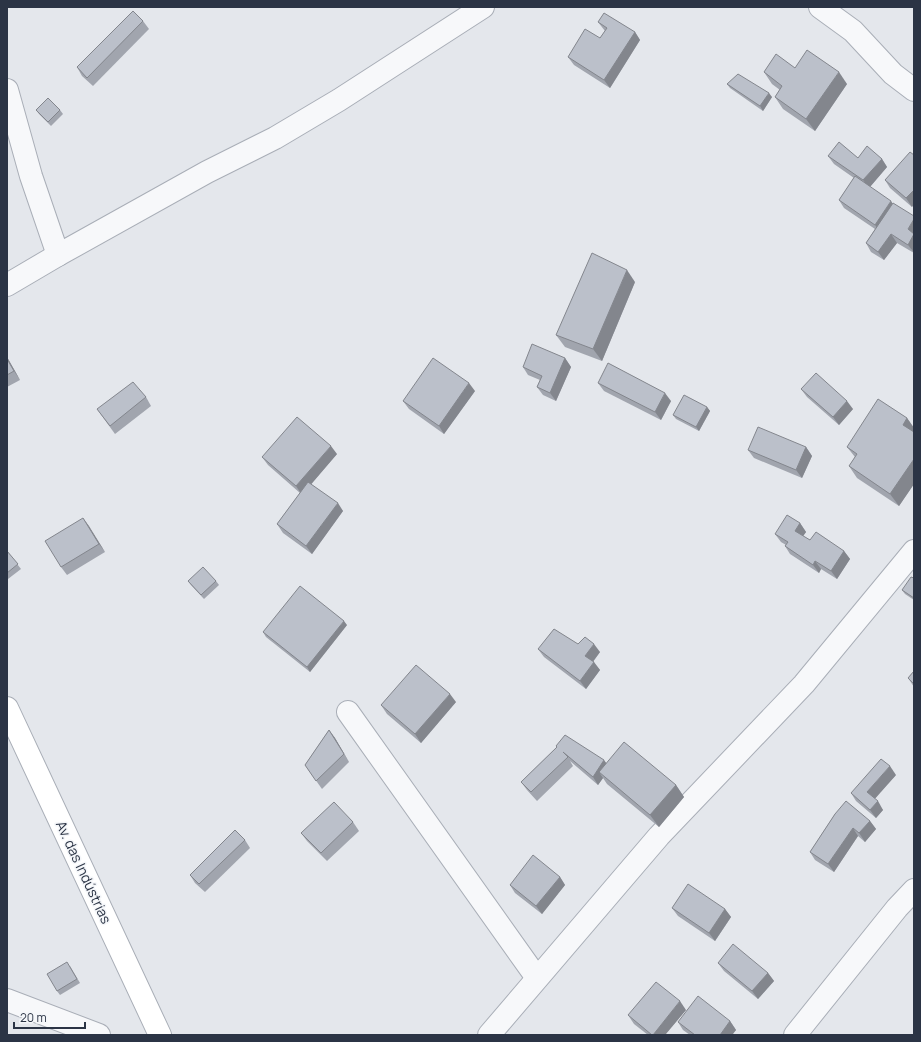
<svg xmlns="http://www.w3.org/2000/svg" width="921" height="1042" viewBox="0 0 921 1042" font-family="Manrope,sans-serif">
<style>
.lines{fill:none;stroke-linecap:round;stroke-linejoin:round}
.street-casing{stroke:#a9aeb7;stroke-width:24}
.secondary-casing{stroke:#a9aeb7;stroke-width:24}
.street{stroke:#f7f8fa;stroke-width:22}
.secondary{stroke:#fff;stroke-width:22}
.wall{fill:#a1a5ae}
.shaded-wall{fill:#83868d}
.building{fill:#bbc0ca;stroke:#83868d}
.labels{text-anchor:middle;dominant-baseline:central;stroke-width:3;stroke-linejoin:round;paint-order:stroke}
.street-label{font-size:14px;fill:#2b3445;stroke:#f4f6f9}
</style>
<rect width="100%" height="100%" fill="#e4e7ec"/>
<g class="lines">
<defs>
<g id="street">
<polyline points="820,7 853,31 893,74 914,90"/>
<polyline points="7,90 31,176 58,255"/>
<polyline points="7,285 58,255 207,172 275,138 339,100 483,7"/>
<polyline points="348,712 537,978"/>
<polyline points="7,1000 99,1035"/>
<polyline points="489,1035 659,836 804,684 914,551"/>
<polyline points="795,1035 897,908 914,890"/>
</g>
<polyline id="secondary" points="7,708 160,1035"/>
</defs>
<use href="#street" class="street-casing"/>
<use href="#secondary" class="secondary-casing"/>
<use href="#street" class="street"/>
<use href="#secondary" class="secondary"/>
</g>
<g class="wall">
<polygon points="143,21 149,29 93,86 82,76 77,67"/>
<polygon points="598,22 635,32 640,40 610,88 574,65 568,57 600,38 605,31"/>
<polygon points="795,68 847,84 815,131 783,109 775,97 780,90 772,84 764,72"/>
<polygon points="727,84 772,97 763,111 730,88"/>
<polygon points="36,110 60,110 63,114 51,126 39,114"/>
<polygon points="914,155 914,204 912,207 890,188 885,180"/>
<polygon points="828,156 858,158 882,159 887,167 870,187 914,253 897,243 884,260 871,252 866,243 875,229 844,208 839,200 854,178 834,164"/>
<polygon points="635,282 602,361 565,347 556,335"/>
<polygon points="7,357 20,380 7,387"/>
<polygon points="565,358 571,367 556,401 543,395 537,387 540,380 528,375 523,367"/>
<polygon points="598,383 671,401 661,420 604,391"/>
<polygon points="801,389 853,409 839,425 807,397"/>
<polygon points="475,391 444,434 409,409 403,401"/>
<polygon points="146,397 151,406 115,434 97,409"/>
<polygon points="707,407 710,411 699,431 676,419 673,415"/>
<polygon points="907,418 914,428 914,484 899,506 857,478 849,466 855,457 847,447"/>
<polygon points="806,447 812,456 802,478 754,458 748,450"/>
<polygon points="337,454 311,484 343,511 312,554 283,533 277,524 300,493 268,465 262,457"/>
<polygon points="83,518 105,552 67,575 61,567"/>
<polygon points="800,523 806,532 803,536 810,540 844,551 850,559 837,579 821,569 819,573 790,554 785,546 786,545 781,542 775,534"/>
<polygon points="7,551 21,569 8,579 7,578"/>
<polygon points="914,578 914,600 905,594 902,590"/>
<polygon points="188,581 216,581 219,585 204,599 191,585"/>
<polygon points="347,625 310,672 266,637 263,632"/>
<polygon points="578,644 600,652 593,662 600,670 586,689 544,657 538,649"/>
<polygon points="914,671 914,687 908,678"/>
<polygon points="456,702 421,743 387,714 381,705"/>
<polygon points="329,730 335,738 349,762 322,789 305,765"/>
<polygon points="557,747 606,763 676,785 684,797 659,827 607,784 603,778 598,785 570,761 573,766 537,801 527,790 521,782"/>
<polygon points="896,775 874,799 883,810 876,818 856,801 851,793"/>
<polygon points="835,814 870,821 876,829 865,842 858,836 834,872 815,860 810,852"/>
<polygon points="353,822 359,831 327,861 307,841 301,833"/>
<polygon points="245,840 250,848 205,892 195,883 190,875"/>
<polygon points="560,877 565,885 542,914 515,893 510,885"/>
<polygon points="672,908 725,909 731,917 715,941 678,916"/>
<polygon points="718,963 768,973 774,981 758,999 724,971"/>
<polygon points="70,966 80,983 60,995 57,991"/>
<polygon points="686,1010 665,1035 648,1035 634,1024 628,1015"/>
<polygon points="730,1021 736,1030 732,1035 690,1035 683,1030 678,1022"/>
</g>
<g class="shaded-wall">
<polygon points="635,32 640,40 610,88 604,80"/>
<polygon points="839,72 847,84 815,131 806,119"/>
<polygon points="769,93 772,97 763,111 760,106"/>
<polygon points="882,159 887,167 869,188 863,180"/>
<polygon points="914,190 914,204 912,207 906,198"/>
<polygon points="891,201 897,210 881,233 875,225"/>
<polygon points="914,219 914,253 908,245 908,229"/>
<polygon points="891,234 897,243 884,260 878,252"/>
<polygon points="627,270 635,282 602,361 593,349"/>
<polygon points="7,357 20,380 14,371 7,359"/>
<polygon points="565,358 571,367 556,401 550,393"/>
<polygon points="469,383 475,391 444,434 439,426"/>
<polygon points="665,393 671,401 661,420 655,412"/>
<polygon points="847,401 853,409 839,425 833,417"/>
<polygon points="707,407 710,411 699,431 696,427"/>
<polygon points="907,418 914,428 914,433 903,425"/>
<polygon points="331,446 337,454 302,495 296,486"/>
<polygon points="806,447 812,456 802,478 796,470"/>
<polygon points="914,459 914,484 899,506 890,494"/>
<polygon points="338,503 343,511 312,554 306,546"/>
<polygon points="83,518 89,526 105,552 99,544"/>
<polygon points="800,523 806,532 801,539 795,531"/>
<polygon points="844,551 850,559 837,579 831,571"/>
<polygon points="815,561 821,569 819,573 813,565"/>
<polygon points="344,621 347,625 310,672 307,667"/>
<polygon points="594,644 600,652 591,664 585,656"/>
<polygon points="594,662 600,670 586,689 580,681"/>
<polygon points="450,694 456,702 421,743 415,734"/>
<polygon points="329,730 335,738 349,762"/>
<polygon points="604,760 610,768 599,772 603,778 598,785 593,777"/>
<polygon points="890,766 896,775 873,801 867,792"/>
<polygon points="676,785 684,797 659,827 650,815"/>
<polygon points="878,801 883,810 876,818 870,810"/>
<polygon points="870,821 876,829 865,842 859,833"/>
<polygon points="853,828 858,836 834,872 828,864"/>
<polygon points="560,877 565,885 542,914 536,906"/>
<polygon points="725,909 731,917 715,941 709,933"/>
<polygon points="768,973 774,981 758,999 752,991"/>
<polygon points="680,1001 686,1010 665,1035 653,1035"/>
<polygon points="730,1021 736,1030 732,1035 720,1035"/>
</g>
<g class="building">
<polygon points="133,11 143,21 87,78 77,67"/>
<polygon points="604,13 635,32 604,80 568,57 585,29 600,38 607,28 598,22"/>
<polygon points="807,50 839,72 806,119 775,97 782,86 764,72 776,54 795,68"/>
<polygon points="738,74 769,93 760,106 727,84"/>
<polygon points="48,98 60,110 48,122 36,110"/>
<polygon points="839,142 858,158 867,146 882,159 863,180 828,156"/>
<polygon points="910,152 914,155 914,190 906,198 885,180"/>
<polygon points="855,176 891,201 875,225 839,200"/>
<polygon points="893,203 914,216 914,219 908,229 914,234 908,245 891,234 878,252 866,243"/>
<polygon points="592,253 627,270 593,349 556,335"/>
<polygon points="532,344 565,358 550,393 537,387 542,376 523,367"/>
<polygon points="433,358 469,383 439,426 403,401"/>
<polygon points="7,359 14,371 7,375"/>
<polygon points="608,363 665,393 655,412 598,383"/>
<polygon points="816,373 847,401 833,417 801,389"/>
<polygon points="133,382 146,397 110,426 97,409"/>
<polygon points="684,395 707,407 696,427 673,415"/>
<polygon points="878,399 907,418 903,425 914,432 914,459 890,494 849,466 857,454 847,447"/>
<polygon points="297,417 331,446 296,486 262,457"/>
<polygon points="758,427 806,447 796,470 748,450"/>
<polygon points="308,482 338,503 306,546 277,524"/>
<polygon points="787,515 800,523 795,531 810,540 816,532 844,551 831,571 815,561 813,565 785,546 788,542 775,534"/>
<polygon points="83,518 99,544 61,567 45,541"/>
<polygon points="7,551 18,564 7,573"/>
<polygon points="203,567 216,581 201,595 188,581"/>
<polygon points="911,577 914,578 914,598 902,590"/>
<polygon points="300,586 344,621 307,667 263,632"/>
<polygon points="554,629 578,644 585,637 594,644 585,656 594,662 580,681 538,649"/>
<polygon points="416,665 450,694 415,734 381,705"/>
<polygon points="914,671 914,684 908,678"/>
<polygon points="329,730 344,754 316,781 305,765"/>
<polygon points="565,735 604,760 593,777 563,752 568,757 531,792 521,782 557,747 556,746"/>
<polygon points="624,742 676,785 650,815 599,772"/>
<polygon points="881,759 890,766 867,792 878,801 870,810 851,793"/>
<polygon points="846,801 870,821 859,833 853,828 828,864 810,852 835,814"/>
<polygon points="334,802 353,822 321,853 301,833"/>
<polygon points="235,830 245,840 199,884 190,875"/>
<polygon points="533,855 560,877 536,906 510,885"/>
<polygon points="688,884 725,909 709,933 672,908"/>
<polygon points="733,944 768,973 752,991 718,963"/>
<polygon points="67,962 77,979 57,991 47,974"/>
<polygon points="656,982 680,1001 653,1035 652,1035 628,1015"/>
<polygon points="698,996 730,1021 720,1035 695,1035 678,1022"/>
</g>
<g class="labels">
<g class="street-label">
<text transform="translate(84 872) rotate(65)">Av. das Indústrias</text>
</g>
</g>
<rect width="921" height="1042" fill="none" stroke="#2b3445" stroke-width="16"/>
<path d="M14 1022v6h71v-6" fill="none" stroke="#2b3445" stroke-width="2"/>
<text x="20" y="1022" font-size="12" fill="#2b3445" stroke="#f4f6f9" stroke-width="3" paint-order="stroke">20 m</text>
</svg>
